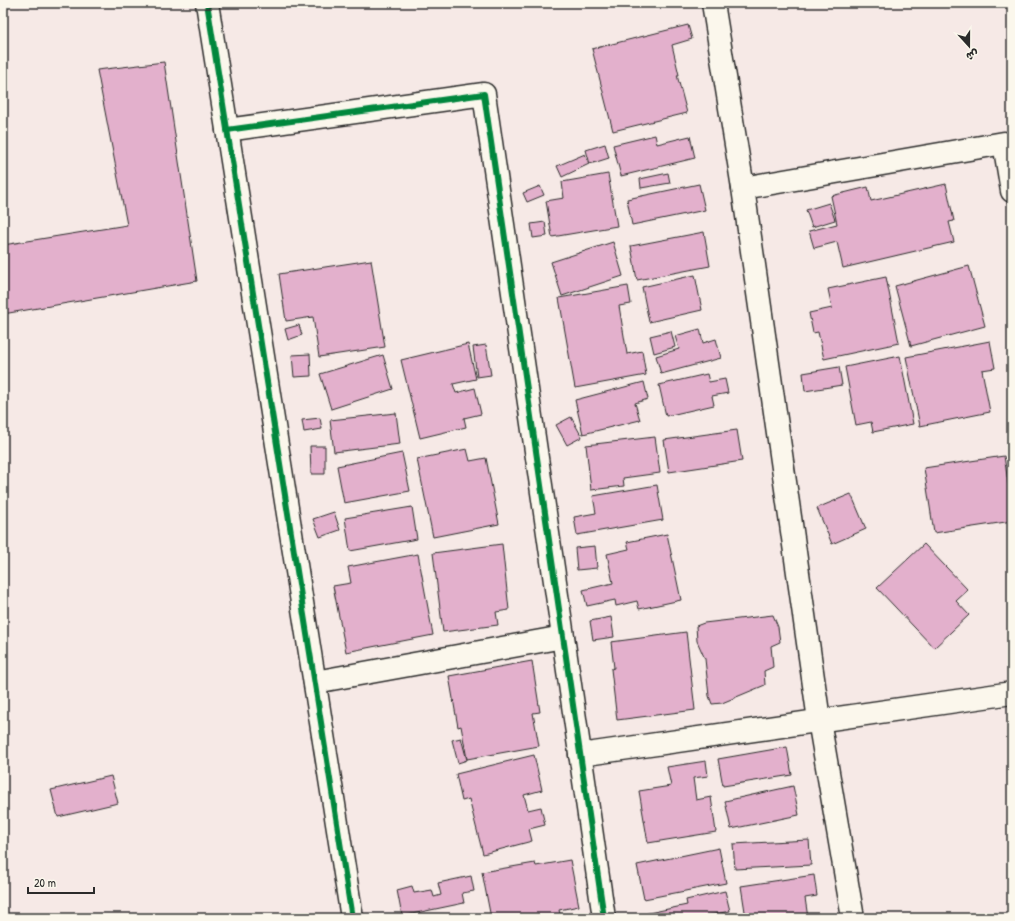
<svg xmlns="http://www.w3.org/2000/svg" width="1015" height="921" viewBox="0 0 1015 921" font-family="'Patrick Hand','Playpen Sans Arabic',sans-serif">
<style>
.building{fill:#e3b0cc;stroke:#2b2b2b}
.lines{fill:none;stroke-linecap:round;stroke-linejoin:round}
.street-casing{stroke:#2b2b2b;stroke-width:25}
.street{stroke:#fbf7ec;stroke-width:22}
.cycleway-casing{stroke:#fbf7ec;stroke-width:8}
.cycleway{stroke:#00873e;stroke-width:6}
</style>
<rect width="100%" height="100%" fill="#f6e9e6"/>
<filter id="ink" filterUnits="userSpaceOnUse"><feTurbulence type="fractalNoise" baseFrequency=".025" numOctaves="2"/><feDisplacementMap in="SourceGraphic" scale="8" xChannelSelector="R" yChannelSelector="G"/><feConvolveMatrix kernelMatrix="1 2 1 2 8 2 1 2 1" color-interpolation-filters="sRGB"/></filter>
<g filter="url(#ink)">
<g class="building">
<polygon points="688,25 692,39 672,45 679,75 677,75 687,113 613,131 592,49"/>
<polygon points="164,62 197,281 3,314 3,245 127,225 97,70"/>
<polygon points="655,135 657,144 690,136 695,158 621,176 613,145"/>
<polygon points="605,144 609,158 590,164 586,150"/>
<polygon points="585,154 589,164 562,177 557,166"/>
<polygon points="668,173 670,183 641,188 640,179"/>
<polygon points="608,174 617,226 552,237 546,201 564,198 562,182"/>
<polygon points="699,184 705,210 632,225 627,199"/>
<polygon points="946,184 954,221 949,222 954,242 843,268 837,242 814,248 809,231 837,224 831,196 868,187 871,201"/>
<polygon points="540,186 544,195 527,202 523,193"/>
<polygon points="829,203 835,220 812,227 806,210"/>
<polygon points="545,222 547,236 533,238 531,224"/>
<polygon points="704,232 710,266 637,280 631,246"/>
<polygon points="613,242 623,276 562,296 551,262"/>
<polygon points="371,260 385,347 319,357 313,317 286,321 279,274"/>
<polygon points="969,266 985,326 911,346 895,286"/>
<polygon points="695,275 702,310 649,322 642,287"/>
<polygon points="886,277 899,343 824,359 818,332 813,333 809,313 832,308 828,289"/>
<polygon points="628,286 631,304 619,306 627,354 642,351 646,375 575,388 559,298"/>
<polygon points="299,325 302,335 288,340 285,329"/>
<polygon points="700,329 703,343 716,339 721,358 661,374 656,356 679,349 675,336"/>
<polygon points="671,331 675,347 654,353 650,336"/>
<polygon points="990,341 995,368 982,370 990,412 920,426 906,357"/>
<polygon points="468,344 476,379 453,384 456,393 475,388 481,414 464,418 466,427 420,438 401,360"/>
<polygon points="486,345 491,375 477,377 473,347"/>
<polygon points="310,354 311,376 294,377 292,355"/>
<polygon points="383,355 393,389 331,409 320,374"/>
<polygon points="900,356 913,424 873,432 871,422 856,425 845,367"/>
<polygon points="839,367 842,385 805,391 803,373"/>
<polygon points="707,374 709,382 725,379 728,393 712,396 714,405 666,416 659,385"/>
<polygon points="644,382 648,399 635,403 640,420 583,434 575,400"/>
<polygon points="396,413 400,444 334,452 330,420"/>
<polygon points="571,417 582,437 567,445 556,425"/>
<polygon points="320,418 322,429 304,432 302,420"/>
<polygon points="737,430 742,461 669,472 664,440"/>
<polygon points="655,437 660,473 623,478 624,486 591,490 586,445"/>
<polygon points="310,446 325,446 325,474 311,474"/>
<polygon points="467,449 470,461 486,458 499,524 433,537 417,459"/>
<polygon points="402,453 410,491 344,503 337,466"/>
<polygon points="1004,456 1010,495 1012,495 1012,521 934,533 924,468"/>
<polygon points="657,485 663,520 577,535 574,517 596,513 593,496"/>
<polygon points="851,494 866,529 832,544 817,508"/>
<polygon points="412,507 417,539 350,551 345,518"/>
<polygon points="334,512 340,530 320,537 313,519"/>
<polygon points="667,534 681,600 639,609 637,601 616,606 615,600 587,606 583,590 613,583 607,554 629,549 627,542"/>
<polygon points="502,544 509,610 496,612 498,625 443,632 433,553"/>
<polygon points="924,544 968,590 956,601 969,615 934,648 877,588"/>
<polygon points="595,546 597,568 577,570 575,548"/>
<polygon points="418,554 433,635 346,652 333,586 351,583 348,567"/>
<polygon points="773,615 778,627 780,642 771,646 773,667 764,671 765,685 722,703 712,704 709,696 705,659 697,641 696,626 704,623"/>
<polygon points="611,617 614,637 593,640 590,621"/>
<polygon points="686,632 695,710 617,720 611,669 614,668 611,642"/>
<polygon points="532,661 540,712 533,713 539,746 467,759 461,726 458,727 449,676"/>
<polygon points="461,738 467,760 458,763 452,740"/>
<polygon points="787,747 792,775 723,786 718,759"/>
<polygon points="534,755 542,790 524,795 528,810 541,807 545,825 529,829 532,841 483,854 469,799 462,801 456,774"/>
<polygon points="706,761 708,776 693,778 696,800 711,797 716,832 648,843 639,791 671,786 667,767"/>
<polygon points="111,776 118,803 58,817 51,790"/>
<polygon points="793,786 799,815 731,829 725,801"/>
<polygon points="809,840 811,865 735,869 733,844"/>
<polygon points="719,848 726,883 644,899 637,865"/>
<polygon points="570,860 579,906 559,910 561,918 491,918 482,872 535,863 536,866"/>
<polygon points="814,875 817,896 805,898 808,918 746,918 741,886"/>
<polygon points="471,876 474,891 462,893 464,903 402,916 397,890 412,886 414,893 432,890 434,897 441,895 438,883"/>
<polygon points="725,891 730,911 696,918 645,918 644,914 687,905 686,900"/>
</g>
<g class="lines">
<defs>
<g id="street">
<polyline points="207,3 352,918"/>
<polyline points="713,3 743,188 819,720 853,918"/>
<polyline points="227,130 484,94 604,918"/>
<polyline points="743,188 1004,143 1012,191"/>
<polyline points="315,682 563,637"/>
<polyline points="580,755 1012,693"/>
</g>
</defs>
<use href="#street" class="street-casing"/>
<use href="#street" class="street"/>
<defs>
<g id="cycleway">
<polyline points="207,3 352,918"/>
<polyline points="227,130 484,94 604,918"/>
</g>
</defs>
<use href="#cycleway" class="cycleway-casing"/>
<use href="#cycleway" class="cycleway"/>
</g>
</g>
<rect width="1015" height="921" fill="none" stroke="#fbf7ec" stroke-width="16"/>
<rect x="8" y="8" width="999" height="905" fill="none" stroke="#2b2b2b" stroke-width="1.5" filter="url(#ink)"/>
<g transform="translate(969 46) rotate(159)" stroke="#fbf7ec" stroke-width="3" paint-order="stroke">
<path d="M0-3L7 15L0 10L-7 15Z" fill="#2b2b2b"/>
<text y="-6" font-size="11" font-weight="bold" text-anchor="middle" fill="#2b2b2b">ش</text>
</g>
<path d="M28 887v6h66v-6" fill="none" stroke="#2b2b2b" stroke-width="2"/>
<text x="34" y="887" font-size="12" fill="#2b2b2b" stroke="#fbf7ec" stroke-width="3" paint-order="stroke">20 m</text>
</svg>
